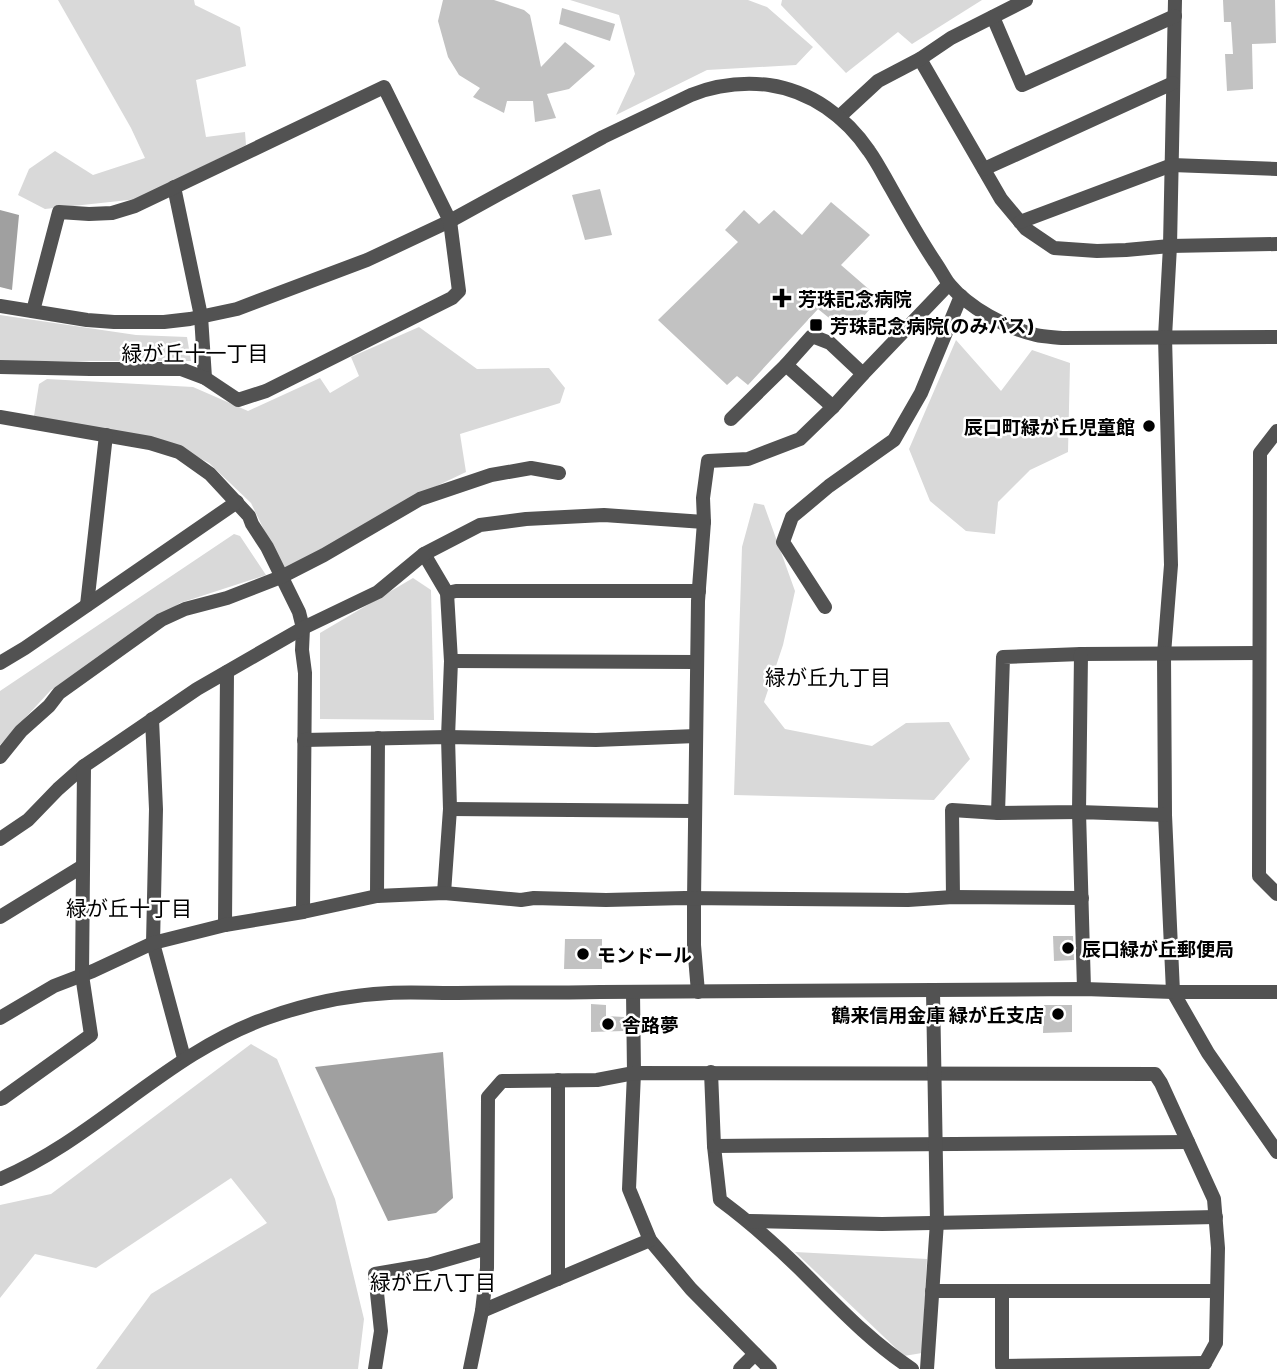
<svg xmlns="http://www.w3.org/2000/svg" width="1277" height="1369" viewBox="0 0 1277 1369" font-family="Barlow,'Noto Sans JP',sans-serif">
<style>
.green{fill:#d9d9d9}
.water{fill:#a0a0a0}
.building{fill:#c2c2c2}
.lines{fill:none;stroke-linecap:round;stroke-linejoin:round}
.minor{stroke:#525252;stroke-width:14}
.poi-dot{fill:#000;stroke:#fff;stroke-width:2.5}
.labels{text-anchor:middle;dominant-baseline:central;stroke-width:5;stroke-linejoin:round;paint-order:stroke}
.poi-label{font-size:19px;font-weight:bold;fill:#000;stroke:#fff;text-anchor:start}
.neighbourhood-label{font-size:21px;fill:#000;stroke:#fff}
</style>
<rect width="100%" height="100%" fill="#fff"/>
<g class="green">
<polygon points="58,0 194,0 195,5 240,27 246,66 196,80 206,137 245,132 246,145 138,199 45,209 18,195 29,169 55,151 93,175 145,158 131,128"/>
<polygon points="570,0 748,0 767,7 813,47 796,65 707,70 616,115 635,74 619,15"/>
<polygon points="782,0 982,0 912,44 898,32 846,73 781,5"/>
<polygon points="0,315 136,335 187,337 191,361 0,361"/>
<polygon points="419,327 477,369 549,368 565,388 560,403 460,434 466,472 422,493 284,571 251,503 209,463 178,447 34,416 39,384 47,379 193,387 248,411 320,378 330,393 359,376 351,357"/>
<polygon points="956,340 1001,391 1032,350 1070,363 1068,452 1030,470 998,502 995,534 966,531 930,501 909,449"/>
<polygon points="754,503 764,505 795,591 783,645 764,702 785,729 872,746 906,723 949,722 970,759 934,800 734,795 742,547"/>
<polygon points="234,534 240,536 266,575 180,603 51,690 0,745 0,691"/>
<polygon points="413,578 431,590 434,720 320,719 320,633"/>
<polygon points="251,1044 277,1059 335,1199 364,1319 358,1369 96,1369 151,1294 267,1223 231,1178 96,1268 35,1254 0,1298 0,1205 51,1194"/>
<polygon points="795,1252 927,1259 922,1353 904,1356"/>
</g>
<g class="water">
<polygon points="0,210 19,215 12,290 0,287"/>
<polygon points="443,1052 453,1198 436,1213 388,1221 315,1067"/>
</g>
<g class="building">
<polygon points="443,0 494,0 524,10 530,15 541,67 565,42 595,66 569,89 547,94 556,118 535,122 533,101 507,101 504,113 473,97 480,88 459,75 448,57 438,21"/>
<polygon points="1223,0 1275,0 1276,43 1252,44 1253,89 1227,91 1225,54 1233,54 1231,22 1224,22"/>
<polygon points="562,8 615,24 610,41 559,24"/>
<polygon points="600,189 612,235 585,240 572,195"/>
<polygon points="831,202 870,235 841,265 879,298 849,334 818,309 748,385 737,376 727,385 658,320 738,242 725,230 744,210 759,224 774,210 802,235"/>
<polygon points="1053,936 1073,936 1074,960 1054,961"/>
<polygon points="565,939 602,939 602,969 564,969"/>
<polygon points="591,1004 606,1005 606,1016 624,1017 624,1031 591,1032"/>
<polygon points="1044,1005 1072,1005 1072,1032 1043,1033"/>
</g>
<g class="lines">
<g class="minor">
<polyline points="1175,0 1170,246 1165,337 1171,565 1164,654 1165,815 1173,992 1208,1053 1277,1152"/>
<polyline points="993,17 1022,85 1175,16"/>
<polyline points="920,59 1001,199 1026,229 1054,248 1097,251 1126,250 1170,246 1277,244"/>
<polyline points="839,117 878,81 920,59 951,38 1026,0"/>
<polyline points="984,169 1173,83"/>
<polyline points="174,187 201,316 205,378"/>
<polyline points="1020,222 1172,165 1277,169"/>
<path d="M0 306 87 320 114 322H164L190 319 237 309 367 260 450 221 603 137 691 95C716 85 743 82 769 85 811 91 846 117 869 151 877 162 884 176 891 188 905 213 919 238 935 262 940 269 944 277 949 284 969 308 1006 328 1036 335 1044 337 1054 337 1062 338L1277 337"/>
<polyline points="0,367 90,369 181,369 205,378 238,400 266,391 452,298 459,291 450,221 384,87 135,206 112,213 89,214 59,212 33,311"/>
<polyline points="833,407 786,365 812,336 830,343 863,374"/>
<polyline points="0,417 150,443 179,452 210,474 249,516 252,524 267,547 299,612 303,628 302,650 305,673 303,912"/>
<polyline points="731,419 786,365"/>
<polyline points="1277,431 1260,453 1259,876 1277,894"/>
<polyline points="424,554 447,593 451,661 448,737 450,809 444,893"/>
<polyline points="447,593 456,591 699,591"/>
<polyline points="87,605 106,435"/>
<polyline points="825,607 783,542 792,517 829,486 894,440 921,393 961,296"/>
<polyline points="451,661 697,662"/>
<polyline points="0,663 25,648 237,502"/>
<polyline points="152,719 156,809 153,943 184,1058"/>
<polyline points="304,740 448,737 596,740 696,736"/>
<polyline points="0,757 21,731 49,706 59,693 161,620 185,609 227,598 281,577 324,555 420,499 491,475 531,468 559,473"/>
<polyline points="450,809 695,811"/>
<polyline points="998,813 1003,657 1081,654 1259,653"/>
<polyline points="0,839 28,820 58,789 84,766 197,689 303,628 378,592 424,554 480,525 526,519 604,515 704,522"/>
<polyline points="377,896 378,738"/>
<polyline points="953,897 952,810 998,813 1079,812 1081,654"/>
<polyline points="0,917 83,866"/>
<polyline points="225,925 227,672"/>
<polyline points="1084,989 1079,812 1165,815"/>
<polyline points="633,992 634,1073 629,1189 650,1240 691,1289 770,1369"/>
<polyline points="698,992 694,945 694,900 698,601 704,522 703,498 708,461 748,459 800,439 833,407 863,374 949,284"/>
<polyline points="0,1018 54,986 93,971 153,943 225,925 303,912 377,896 444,893 521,900 534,898 606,900 685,898 908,900 953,897 1082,898"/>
<path d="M711 1072 714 1146 720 1200C751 1223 779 1248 806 1275 840 1309 872 1343 912 1369"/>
<polyline points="0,1099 3,1098 91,1035 82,975 84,766"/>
<polyline points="714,1146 1188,1142"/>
<path d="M0 1179C97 1138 167 1053 267 1018 306 1004 347 995 389 993 410 992 431 993 452 993 501 992 550 993 600 992 761 992 922 991 1084 989L1173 992H1277"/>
<polyline points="749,1221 882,1224 1216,1217"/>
<polyline points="558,1279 558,1080"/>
<polyline points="932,1291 1217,1291"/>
<polyline points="1002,1291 1002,1366 1205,1363"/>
<polyline points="482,1311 650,1240"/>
<polyline points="375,1369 381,1331 375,1274 428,1265 487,1248"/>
<polyline points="470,1369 482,1311 487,1268 488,1097 502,1081 597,1080 634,1073 1155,1074 1161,1083 1214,1199 1218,1248 1216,1343 1205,1363 1197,1369"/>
<polyline points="740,1369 755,1354"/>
<polyline points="927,1369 937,1222 933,991"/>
</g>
</g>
<g class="poi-dot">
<path d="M778.5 287.5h7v7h7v7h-7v7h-7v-7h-7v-7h7z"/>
<rect x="809" y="318" width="14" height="14" rx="3.5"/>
<circle cx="1149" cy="426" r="7"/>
<circle cx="1068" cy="948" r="7"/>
<circle cx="583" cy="954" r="7"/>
<circle cx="1058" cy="1014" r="7"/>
<circle cx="608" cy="1024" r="7"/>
</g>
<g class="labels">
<g class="poi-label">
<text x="798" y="298">芳珠記念病院</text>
<text x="830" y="325">芳珠記念病院(のみバス)</text>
<text x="1135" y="426" text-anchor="end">辰口町緑が丘児童館</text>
<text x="1082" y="948">辰口緑が丘郵便局</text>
<text x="597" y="954">モンドール</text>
<text x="1044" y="1014" text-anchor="end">鶴来信用金庫 緑が丘支店</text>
<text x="622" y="1024">舎路夢</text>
</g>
<g class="neighbourhood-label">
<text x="195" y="352">緑が丘十一丁目</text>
<text x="828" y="676">緑が丘九丁目</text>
<text x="129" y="907">緑が丘十丁目</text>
<text x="433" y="1281">緑が丘八丁目</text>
</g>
</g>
</svg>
